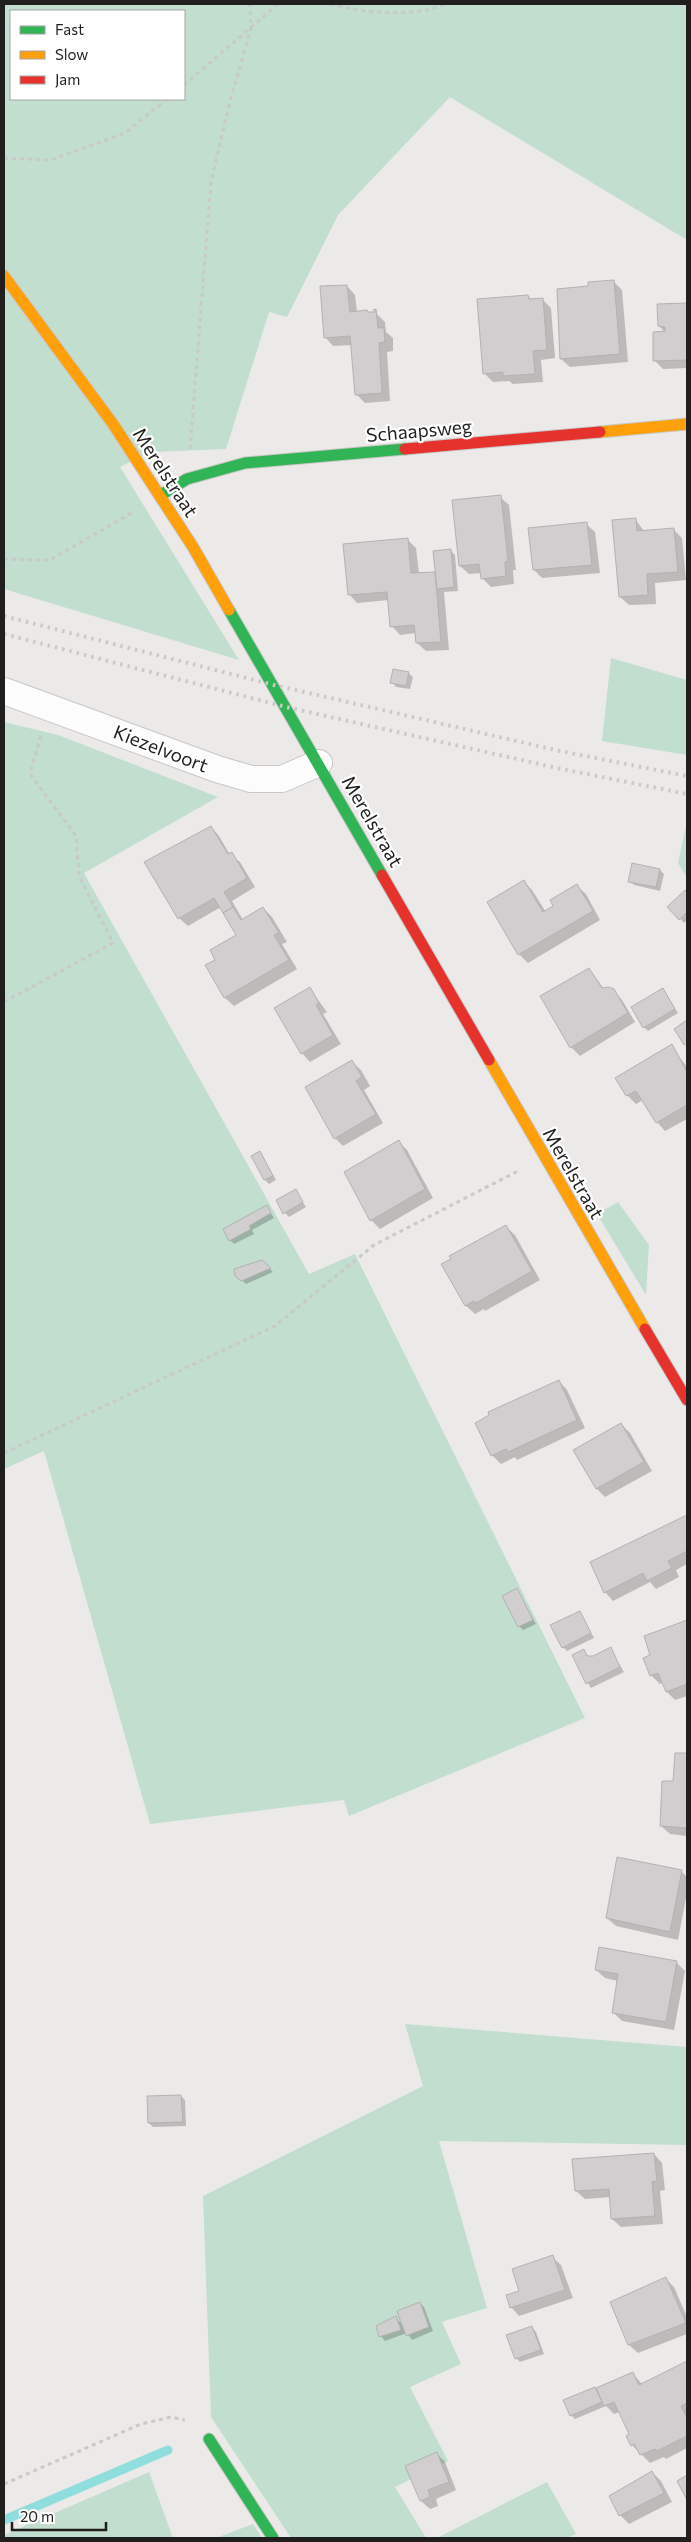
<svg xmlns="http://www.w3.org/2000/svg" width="691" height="2542" viewBox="0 0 691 2542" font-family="Commissioner,sans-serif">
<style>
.green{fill:#c1dece;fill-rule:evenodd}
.shadow{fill:#0003}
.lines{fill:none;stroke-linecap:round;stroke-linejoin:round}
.stream{stroke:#90dddd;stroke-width:9}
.building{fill:#d0cece;stroke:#b3b1b1}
.street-casing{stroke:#c9c7c6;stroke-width:28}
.fast-casing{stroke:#c9c7c6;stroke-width:13}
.slow-casing{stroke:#c9c7c6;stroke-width:13}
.jam-casing{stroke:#c9c7c6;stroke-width:13}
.path{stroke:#c9c9c9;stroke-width:3;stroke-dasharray:4 4;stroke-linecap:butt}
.street{stroke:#fcfcfc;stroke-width:26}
.fast{stroke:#30b455;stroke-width:11}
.slow{stroke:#ff9f0a;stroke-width:11}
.jam{stroke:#e5322d;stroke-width:11}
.rail{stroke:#cacaca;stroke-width:4;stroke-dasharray:2.5 5;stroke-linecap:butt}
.labels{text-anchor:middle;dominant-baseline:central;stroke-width:4.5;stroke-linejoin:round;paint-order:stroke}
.street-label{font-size:19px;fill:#201f1e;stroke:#fff}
</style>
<rect width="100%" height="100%" fill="#eceae9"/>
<g class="green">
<path d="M4 4H687V240L450 97 338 215 287 317 269 312 226 449 151 452 120 467 239 660 4 589ZM11 11H184V99H11Z"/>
<polygon points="611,658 687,680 687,755 602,741"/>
<polygon points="4,722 58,735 218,797 84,873 309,1274 355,1254 585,1718 349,1816 344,1800 150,1824 44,1451 4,1469"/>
<polygon points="687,821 687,878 678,863"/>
<polygon points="618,1202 649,1245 646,1295 597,1214"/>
<polygon points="405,2024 687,2047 687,2145 439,2141 487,2308 442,2322 461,2364 410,2387 448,2461 395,2487 426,2538 291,2538 211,2417 203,2196 423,2086"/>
<polygon points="149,2472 173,2538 4,2538 4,2535"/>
<polygon points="547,2482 576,2534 567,2538 437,2538"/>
<polygon points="253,2524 262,2538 216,2538"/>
</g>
<g class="shadow">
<polygon points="614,282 622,290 628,362 570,367 561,359 589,287"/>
<polygon points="347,286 355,295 357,312 376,313 385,322 386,332 393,338 393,351 387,352 390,401 365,403 356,394 352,345 333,346 325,337"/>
<polygon points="528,296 532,300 542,299 551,308 555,358 541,360 543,382 513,384 509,381 493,382 485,374"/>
<polygon points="687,304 687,368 663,369 655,361 665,332 659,326 658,306"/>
<polygon points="500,497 509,505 516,570 513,570 514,584 491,587 482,578 482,573 469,574 460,566"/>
<polygon points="635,519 644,531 673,529 682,538 686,580 655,583 656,604 629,605 620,597"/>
<polygon points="586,524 595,532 600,573 542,578 534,570"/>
<polygon points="407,539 416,548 419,574 435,574 437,576 451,551 455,555 458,591 444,592 449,650 426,651 417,643 416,633 400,635 392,626 389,600 357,603 349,594"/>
<polygon points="408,673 413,677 410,689 396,687 392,682"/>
<polygon points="211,827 219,836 230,855 240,862 255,887 232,901 243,920 263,908 272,917 287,942 282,944 297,969 234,1006 225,998 207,966 217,960 237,935 221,907 188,926 179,918"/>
<polygon points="660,870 664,874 660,891 634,885 630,881"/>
<polygon points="524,882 532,890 546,912 577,886 586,894 600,920 528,963 519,954"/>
<polygon points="685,892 687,894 687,920 684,923 669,907"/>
<polygon points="589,969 604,989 613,990 622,1000 635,1022 580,1056 571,1047"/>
<polygon points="310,989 327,1012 323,1014 341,1044 310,1062 302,1053"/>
<polygon points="663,990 678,1013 648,1031 644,1027"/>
<polygon points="671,1046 687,1067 687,1119 665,1131 657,1122 643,1100 636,1104 627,1095"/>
<polygon points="352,1062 361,1070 370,1086 364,1090 383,1123 343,1146 335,1138"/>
<polygon points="399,1142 407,1150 433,1198 380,1229 371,1220"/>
<polygon points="260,1152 276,1180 269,1184 265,1180"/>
<polygon points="295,1190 306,1207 289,1217 285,1213"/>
<polygon points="267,1207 274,1218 252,1230 254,1234 234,1244 230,1240"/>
<polygon points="506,1227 515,1235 540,1280 485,1311 484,1309 475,1314 466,1306 443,1265"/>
<polygon points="262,1261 273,1272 246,1284 236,1275"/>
<polygon points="559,1381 567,1390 585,1428 517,1460 515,1457 501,1464 492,1455"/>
<polygon points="621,1424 630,1433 652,1471 605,1497 597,1489 574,1451"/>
<polygon points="687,1517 687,1564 676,1570 679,1577 656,1589 650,1582 613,1601 605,1592 591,1564"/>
<polygon points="517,1590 536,1624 523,1630 519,1626"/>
<polygon points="580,1612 594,1638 567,1651 563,1647"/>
<polygon points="687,1621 687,1696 675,1700 667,1692 663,1683 660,1684 651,1675 652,1655 645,1637"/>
<polygon points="610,1649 624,1672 591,1688 573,1656 583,1650 589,1657 593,1657"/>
<polygon points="676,1754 687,1755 687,1836 670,1834 661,1826 674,1783"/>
<polygon points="681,1871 687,1877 687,1893 678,1940 616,1926 607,1918"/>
<polygon points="676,1962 685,1971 674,2030 622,2021 613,2012 618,1981 605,1978 596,1970"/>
<polygon points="181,2096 185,2100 186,2126 153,2127 149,2123"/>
<polygon points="654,2154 662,2163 665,2190 660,2191 663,2224 621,2227 612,2219 611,2197 585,2199 576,2191"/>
<polygon points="552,2257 561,2265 573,2298 519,2316 511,2307 520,2292"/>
<polygon points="666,2279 674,2287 687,2317 687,2334 638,2353 629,2345 612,2303"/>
<polygon points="420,2303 424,2307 433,2331 412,2340 407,2333 385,2341 381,2336 396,2318 404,2326"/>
<polygon points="532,2328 536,2332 544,2354 520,2362 516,2358"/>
<polygon points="687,2362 687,2448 666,2459 664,2457 650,2463 632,2445 631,2434 620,2412 614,2414 606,2406 575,2419 571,2415 596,2389 633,2374 643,2385"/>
<polygon points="437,2454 445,2462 456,2490 436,2499 438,2506 430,2509 421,2501 407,2467"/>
<polygon points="652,2472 661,2481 672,2502 629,2524 620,2515"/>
</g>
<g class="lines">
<polyline class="stream" points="4,2520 168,2450"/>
</g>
<g class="building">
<polygon points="614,280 620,354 560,359 557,289 588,286 588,282"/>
<polygon points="347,285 350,312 367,310 368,312 376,312 373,310 376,309 378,328 384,328 385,342 379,343 382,393 355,395 350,336 324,338 320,286"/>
<polygon points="528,295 529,299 543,298 547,350 533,351 535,374 503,376 503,372 483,374 477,299"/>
<polygon points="687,303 687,360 653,361 653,332 665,331 665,327 658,326 657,304"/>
<polygon points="501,495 508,561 505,562 506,576 481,579 479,564 459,566 452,500"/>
<polygon points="636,518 637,531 674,528 678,572 647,574 648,595 619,597 612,520"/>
<polygon points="587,522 592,565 533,570 528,528"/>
<polygon points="408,538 411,573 435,572 441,642 416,643 414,625 390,627 387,592 348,595 343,544"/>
<polygon points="451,549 454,587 437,589 433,551"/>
<polygon points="393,669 409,672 406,686 390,683"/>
<polygon points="211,826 228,854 232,852 247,878 224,892 233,907 223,913 214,898 178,919 144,862"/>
<polygon points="632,863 660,869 656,887 628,882"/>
<polygon points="524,880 543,912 553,906 550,900 577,884 593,911 518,955 487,902"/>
<polygon points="685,890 687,893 687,912 679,920 667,907"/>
<polygon points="233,907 241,920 263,907 279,933 274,935 289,960 224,998 205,965 215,960 210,950 236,935 223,913"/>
<polygon points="589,968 602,988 609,987 614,989 628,1013 570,1048 540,996"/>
<polygon points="310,987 319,1003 316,1005 333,1035 301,1054 274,1008"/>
<polygon points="663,988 675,1009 643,1028 631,1007"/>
<polygon points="687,1020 687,1043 684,1045 674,1029"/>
<polygon points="672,1044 687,1072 687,1105 656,1123 636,1091 626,1096 615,1078"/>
<polygon points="352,1060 362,1077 356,1081 376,1114 334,1139 305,1087"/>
<polygon points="399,1140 425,1189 370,1221 344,1172"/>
<polygon points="260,1151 273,1176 264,1180 251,1156"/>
<polygon points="296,1189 303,1202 283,1214 276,1200"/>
<polygon points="267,1205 271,1213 249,1226 251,1229 229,1241 223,1229"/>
<polygon points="506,1225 532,1271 476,1303 474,1301 465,1306 441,1264 451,1259 449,1256"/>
<polygon points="262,1260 271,1268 241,1281 235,1276 234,1269"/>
<polygon points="559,1380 577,1420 508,1452 506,1449 491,1456 475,1423 489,1415 488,1412"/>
<polygon points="621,1423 644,1462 596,1489 573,1450"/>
<polygon points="687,1515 687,1551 668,1561 672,1568 647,1581 643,1573 604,1593 590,1562"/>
<polygon points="517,1588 533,1620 518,1627 502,1596"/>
<polygon points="580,1611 591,1633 562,1648 550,1625"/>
<polygon points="687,1620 687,1684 666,1692 658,1673 650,1676 643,1658 650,1655 644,1636"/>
<polygon points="611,1647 620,1667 586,1684 572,1655 584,1649 587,1656 593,1656"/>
<polygon points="675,1753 687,1753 687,1828 660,1826 662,1781 673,1781"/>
<polygon points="617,1857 682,1870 670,1932 606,1918"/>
<polygon points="599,1947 677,1961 666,2022 612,2013 618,1974 595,1970"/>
<polygon points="181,2095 183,2122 148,2123 147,2096"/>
<polygon points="654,2153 657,2181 652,2182 655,2216 611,2219 609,2189 575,2191 572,2159"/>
<polygon points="553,2255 565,2290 510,2308 506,2295 519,2291 512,2269"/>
<polygon points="666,2277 686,2323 628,2345 610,2302"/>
<polygon points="420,2302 429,2327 406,2336 397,2311"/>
<polygon points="396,2316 401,2330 379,2337 376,2326"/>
<polygon points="532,2326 541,2350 515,2359 506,2335"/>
<polygon points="687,2361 687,2403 681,2406 687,2418 687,2436 657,2451 655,2449 640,2455 634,2444 631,2446 626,2436 629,2434 614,2402 604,2406 596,2388 633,2372 639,2385"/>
<polygon points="595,2387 602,2402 570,2416 563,2400"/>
<polygon points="437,2452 449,2482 428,2490 430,2497 420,2501 405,2466"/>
<polygon points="652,2471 664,2493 619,2516 609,2496"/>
<polygon points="687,2475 687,2500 677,2481"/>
</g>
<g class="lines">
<defs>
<polyline id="street" points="4,691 217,769 251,779 282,779 319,763"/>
<g id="fast">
<polyline points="161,495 187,479 245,463 405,449"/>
<polyline points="229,610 382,875"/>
<polyline points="209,2439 273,2538"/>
</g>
<g id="slow">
<polyline points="4,276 113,424 193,547 229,610"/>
<polyline points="600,432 687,424"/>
<polyline points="489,1060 645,1329"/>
</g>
<g id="jam">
<polyline points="405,449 600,432"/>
<polyline points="382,875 489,1060"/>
<polyline points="645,1329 687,1400"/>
</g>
</defs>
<use href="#street" class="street-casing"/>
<use href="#fast" class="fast-casing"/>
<use href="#slow" class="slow-casing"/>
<use href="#jam" class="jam-casing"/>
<g class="path">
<path d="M330 4C363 13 413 18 445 4"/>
<polyline points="184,85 278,4"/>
<polyline points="4,158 51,160 125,133 167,99"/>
<polyline points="190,449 211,182 230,101 251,29 250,4"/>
<polyline points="4,559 50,560 135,511"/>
<polyline points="4,1002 113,943 79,876 76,836 30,774 41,735"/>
<polyline points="4,1453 275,1326 374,1245 518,1171"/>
<polyline points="4,2484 141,2424 171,2417 185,2420"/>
</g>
<use href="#street" class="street"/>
<use href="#fast" class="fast"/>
<use href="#slow" class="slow"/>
<use href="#jam" class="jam"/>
<g class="rail">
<polyline points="4,616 274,685 560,751 687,776"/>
<polyline points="4,634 286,707 557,768 687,794"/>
</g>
</g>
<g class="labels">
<g class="street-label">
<text transform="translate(419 430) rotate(-5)">Schaapsweg</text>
<text transform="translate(166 472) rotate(57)">Merelstraat</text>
<text transform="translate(161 748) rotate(21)">Kiezelvoort</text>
<text transform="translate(373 821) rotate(60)">Merelstraat</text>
<text transform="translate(574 1173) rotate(60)">Merelstraat</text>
</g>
</g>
<rect width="691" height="2542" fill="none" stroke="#201f1e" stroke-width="10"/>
<rect x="10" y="10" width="175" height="90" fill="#ffffff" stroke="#a6a5a5"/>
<rect x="20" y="26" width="25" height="8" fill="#30b455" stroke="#a6a5a5"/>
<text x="55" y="35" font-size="15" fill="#201f1e">Fast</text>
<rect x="20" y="51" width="25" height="8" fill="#ff9f0a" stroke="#a6a5a5"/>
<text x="55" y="60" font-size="15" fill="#201f1e">Slow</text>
<rect x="20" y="76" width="25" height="8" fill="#e5322d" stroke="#a6a5a5"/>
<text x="55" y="85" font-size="15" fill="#201f1e">Jam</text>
<path d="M12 2522v8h94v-8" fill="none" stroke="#201f1e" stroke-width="2.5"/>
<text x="20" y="2522" font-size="15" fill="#201f1e" stroke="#ffffff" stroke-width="4" paint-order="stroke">20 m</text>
</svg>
